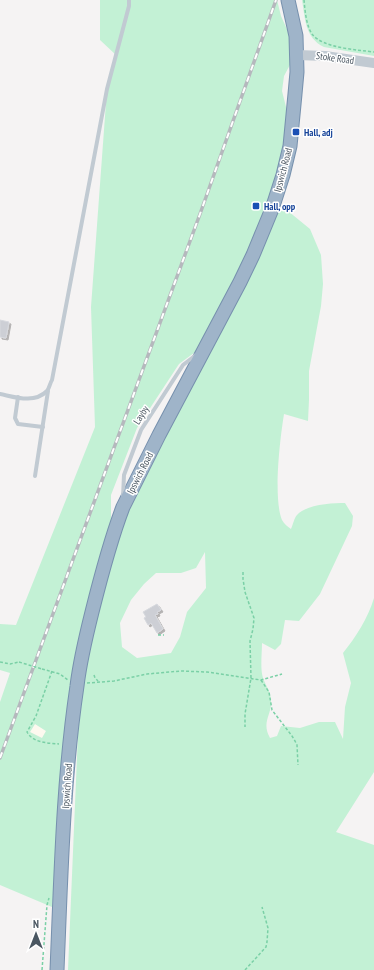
<svg xmlns="http://www.w3.org/2000/svg" width="374" height="970" viewBox="0 0 374 970" font-family="'PT Sans Narrow',sans-serif">
<style>
.commercial{fill:#fdf9ef}
.green{fill:#c3f1d5;fill-rule:evenodd}
.building{fill:#cdcfd5;stroke:#d7d9de;filter:url(#shadow)}
.lines{fill:none;stroke-linecap:round;stroke-linejoin:round}
.trunk-casing{stroke:#7690ad;stroke-width:15}
.path{stroke:#7ad0a6;stroke-width:1.5;stroke-dasharray:3 2;stroke-linecap:butt}
.service{stroke:#c1cad2;stroke-width:4}
.tertiary{stroke:#c1cad2;stroke-width:10}
.trunk{stroke:#9fb4c9;stroke-width:13}
.rail-casing{stroke:#b5b8bd;stroke-width:3.5}
.rail{stroke:#fff;stroke-width:2;stroke-dasharray:6;stroke-linecap:butt}
.path-bridge{stroke:#7ad0a6;stroke-width:1.5;stroke-dasharray:3 2;stroke-linecap:butt}
.transit-dot{fill:#1a4fb4;stroke:#fff;stroke-width:1.5}
.labels{text-anchor:middle;dominant-baseline:central;stroke-width:3;stroke-linejoin:round;paint-order:stroke}
.street-label{font-size:10px;fill:#4a5661;stroke:#fff}
.transit-label{font-size:10px;font-weight:bold;fill:#164399;stroke:#fff;text-anchor:start}
</style>
<defs>
<filter id="shadow"><feDropShadow dx="2" dy="2" stdDeviation="0" flood-color="#0004"/></filter>
</defs>
<rect width="100%" height="100%" fill="#f5f3f3"/>
<polygon class="commercial" points="35,724 46,731 42,738 30,732"/>
<g class="green">
<path d="M100 0H277L281 16 290 36 292 61 284 76 282 91 287 111 284 146 277 175 252 244 202 347 179 364 137 428 111 495V527L94 589 52 907 0 885V702L10 673 0 670V624L16 625 95 427 91 307 107 89 116 55 100 40ZM35 724 46 731 42 738 30 732Z"/>
<path d="M302 0H374V56L324 47C305 38 305 18 302 0Z"/>
<path d="M276 211H288L310 229 321 255 323 284 321 306 309 371V400L308 421 284 414C280 439 273 498 282 520 284 524 288 527 291 529 293 525 294 518 297 515 307 504 332 503 345 503L353 516 352 526 320 594 299 621 285 620 281 644 275 650 262 643C262 653 260 669 263 678 266 686 271 692 271 701 272 715 261 722 270 738L277 736 281 726 300 728 319 722H335L343 739 345 707 351 683 343 653C356 637 368 618 374 598V772L336 832 374 845V970H68L80 686 118 528ZM205 552 206 588 187 612 180 637 171 653 137 658 122 647 120 623 131 600 144 584 156 573H181L196 568Z"/>
</g>
<g class="building">
<polygon points="0,320 9,322 6,338 0,337"/>
<polygon points="157,604 161,610 157,612 158,614 155,615 163,629 157,633 151,623 148,625 144,618 146,617 143,612"/>
</g>
<g class="lines">
<defs>
<path id="trunk" d="M57 970C61 875 63 780 77 686 80 661 86 636 92 612 101 576 110 541 123 507L159 435 240 282 253 255 272 209 283 175 290 146 295 94 297 72 296 36 288 0"/>
</defs>
<use href="#trunk" class="trunk-casing"/>
<g class="path">
<path d="M304 0C305 10 306 25 312 34 322 48 358 50 374 52"/>
<polyline points="243,572 243,579 245,592 254,618 253,629 250,641 251,678 245,714 245,727"/>
<polyline points="158,635 164,635"/>
<polyline points="0,662 10,664 19,662"/>
<polyline points="42,669 60,674 68,680"/>
<path d="M52 671 36 716 27 732C33 743 48 743 59 744"/>
<polyline points="94,675 95,678 98,681"/>
<polyline points="261,680 269,692 272,710 292,736 295,741 297,745 298,765"/>
<polyline points="87,683 114,681 147,674 181,671 207,672 261,680 282,674"/>
<polyline points="42,970 47,905 49,898"/>
<polyline points="245,970 266,947 267,942 268,928 262,907"/>
</g>
<g class="service">
<path d="M0 394C15 397 34 404 47 391 49 389 50 383 52 380L107 89 129 6V0"/>
<polyline points="18,397 15,418 18,424 43,427"/>
<polyline points="35,476 48,391"/>
<polyline points="123,497 124,475 141,430 183,365 196,355"/>
</g>
<polyline class="tertiary" points="297,55 325,56 374,63"/>
<use href="#trunk" class="trunk"/>
<defs>
<polyline id="rail" points="0,758 200,214 276,0"/>
</defs>
<use href="#rail" class="rail-casing"/>
<use href="#rail" class="rail"/>
<polyline class="path-bridge" points="19,662 42,669"/>
</g>
<g class="transit-dot">
<rect x="292" y="128" width="8" height="8" rx="2"/>
<rect x="252" y="202" width="8" height="8" rx="2"/>
</g>
<g class="labels">
<g class="street-label">
<text transform="translate(335 58) rotate(8)">Stoke Road</text>
<text transform="translate(283 170) rotate(-75)">Ipswich Road</text>
<text transform="translate(141 415) rotate(-58)">Layby</text>
<text transform="translate(140 473) rotate(-63)">Ipswich Road</text>
<text transform="translate(67 786) rotate(-86)">Ipswich Road</text>
</g>
<g class="transit-label">
<text x="304" y="132">Hall, adj</text>
<text x="264" y="206">Hall, opp</text>
</g>
</g>
<g transform="translate(36 934)" stroke="#ffffff" stroke-width="3" paint-order="stroke">
<path d="M0-3L7 15L0 10L-7 15Z" fill="#4a5661"/>
<text y="-6" font-size="11" font-weight="bold" text-anchor="middle" fill="#4a5661">N</text>
</g>
</svg>
